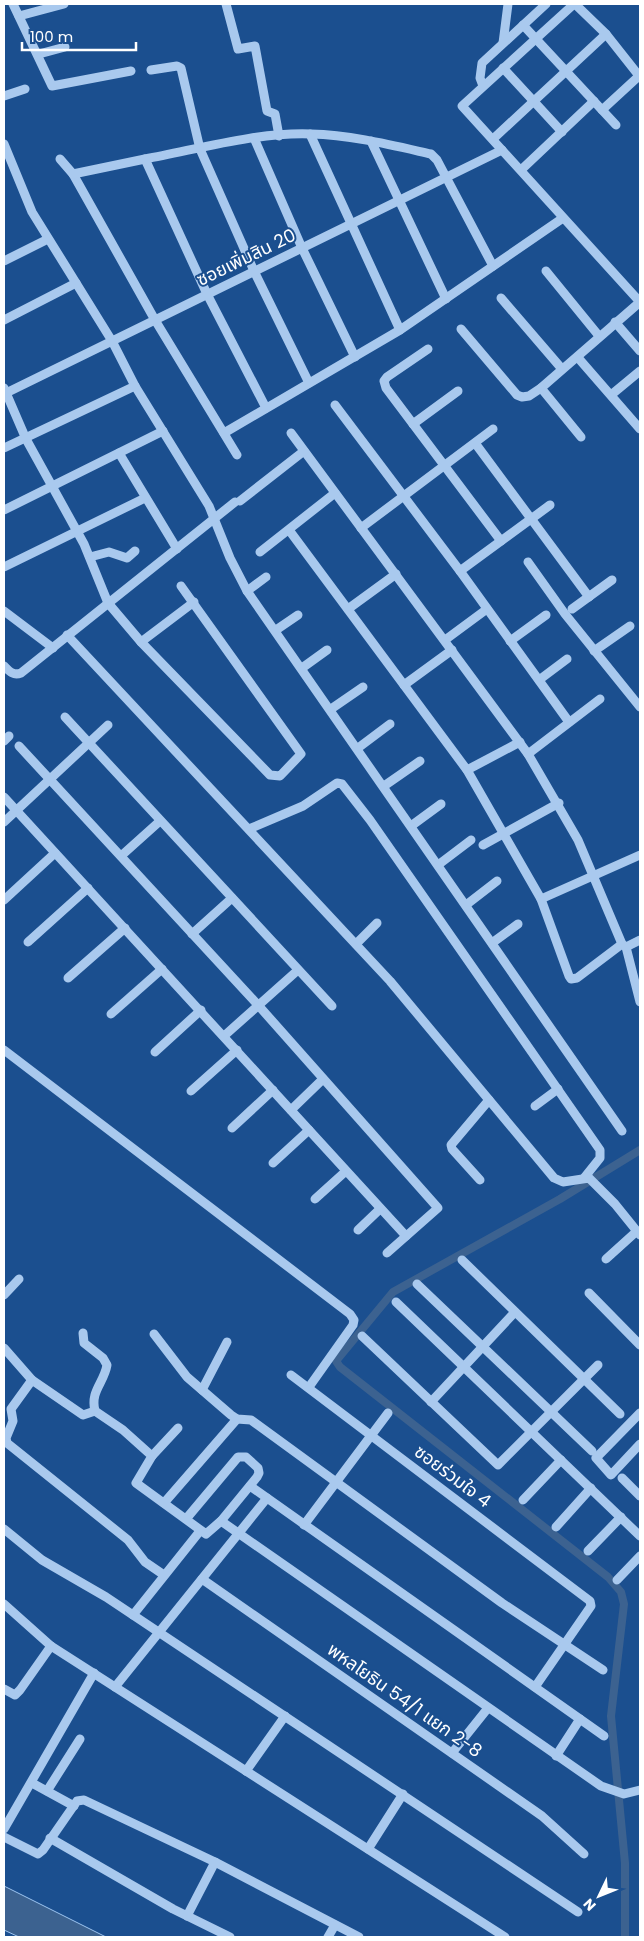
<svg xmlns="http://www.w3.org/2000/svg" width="644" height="1941" viewBox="0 0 644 1941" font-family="Poppins,'Noto Sans Thai',sans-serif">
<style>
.water{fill:#3c6290;stroke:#9cc4f0}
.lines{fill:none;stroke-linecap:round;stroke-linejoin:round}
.canal{stroke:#3c6290;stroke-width:8}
.minor{stroke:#a9c9ee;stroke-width:9}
.labels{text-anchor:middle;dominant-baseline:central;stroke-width:4;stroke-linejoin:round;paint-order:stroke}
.street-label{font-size:18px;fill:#fff;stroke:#1b4f8f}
</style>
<rect width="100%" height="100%" fill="#1b4f8f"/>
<polygon class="water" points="4,1886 106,1937 19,1937 4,1930"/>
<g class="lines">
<polyline class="canal" points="625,1937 625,1863 611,1716 624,1604 621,1592 608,1577 340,1367 336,1361 393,1292 560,1199 640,1150"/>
<g class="minor">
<polyline points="13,4 52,86 131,71"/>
<polyline points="226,4 238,49 255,46 267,111 275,114 279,136"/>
<polyline points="574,4 462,106 640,302"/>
<polyline points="575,4 606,34 640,77"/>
<polyline points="19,16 64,4"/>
<polyline points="523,25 616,125"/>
<polyline points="503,43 508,4"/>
<polyline points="39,54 65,47"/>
<polyline points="503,68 562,132"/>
<polyline points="151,70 177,66 181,68 200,149 254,271 309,383"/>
<polyline points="483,86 480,78 482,63 546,4"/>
<polyline points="4,96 25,89"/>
<polyline points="602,110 639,76"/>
<polyline points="310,134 400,330"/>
<polyline points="254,138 302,248 355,357"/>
<polyline points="493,139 606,34"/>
<polyline points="371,141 446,299"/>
<polyline points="4,144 32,212 112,341 135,386 209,506 230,558 247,591 622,1131"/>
<polyline points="60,159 73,174 155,320 237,455"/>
<path d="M145 159C199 149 256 132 311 134 351 135 391 145 431 154L437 160 493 266"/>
<polyline points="521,170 594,101"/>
<polyline points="73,174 145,159 207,294 266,408"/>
<polyline points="4,261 48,239"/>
<polyline points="546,271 599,336"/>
<polyline points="501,298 562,369"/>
<polyline points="4,320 76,283"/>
<polyline points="615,322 640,351"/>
<polyline points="461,329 517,395 522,397 529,396 541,388 640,302"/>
<polyline points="428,349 387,377 384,381 386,388 501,541"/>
<polyline points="580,360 640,429"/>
<polyline points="4,388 26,439 84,544 108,603 141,642 270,775 280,776 301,754 181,586"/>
<polyline points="541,388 581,437"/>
<polyline points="4,394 502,150"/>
<polyline points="611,395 640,371"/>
<polyline points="335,405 460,571 569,722"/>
<polyline points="413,424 458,391"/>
<polyline points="224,433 400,330 563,218"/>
<polyline points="291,433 528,754 578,840 622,944 626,947 640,1002"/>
<polyline points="475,443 589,597"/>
<polyline points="4,448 135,386"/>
<polyline points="119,453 177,549"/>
<polyline points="240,501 304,451"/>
<polyline points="4,510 163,431"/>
<polyline points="361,528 493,429"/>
<polyline points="289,530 467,770 541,899 569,976 571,979 577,978 622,944"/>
<polyline points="260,552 335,493"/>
<polyline points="90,557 109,552 127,558 135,551"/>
<polyline points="528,562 565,614 640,707"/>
<polyline points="4,567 145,498"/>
<polyline points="460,571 550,505"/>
<polyline points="247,591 266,577"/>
<polyline points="348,609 396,574"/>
<polyline points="572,609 612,580"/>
<polyline points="4,611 53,648"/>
<polyline points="276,630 298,615"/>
<polyline points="67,635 390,981 554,1178 563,1182 589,1178 615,1204 640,1235"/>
<polyline points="445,640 487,609"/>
<polyline points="510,641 546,615"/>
<polyline points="141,642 194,602"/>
<polyline points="594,651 630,626"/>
<path d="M4 666C9 671 13 676 21 673L235 502"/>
<polyline points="302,668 327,650"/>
<polyline points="539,680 567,659"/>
<polyline points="404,685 452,650"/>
<polyline points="331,709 363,687"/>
<polyline points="65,717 332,1006"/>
<polyline points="4,741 9,736"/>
<polyline points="19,746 258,1005 438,1208 387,1253"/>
<polyline points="358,748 390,724"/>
<polyline points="528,754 600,699"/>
<polyline points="467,770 520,742"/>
<polyline points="384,786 420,761"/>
<polyline points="4,797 406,1236"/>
<polyline points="4,822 108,725"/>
<polyline points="411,826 441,804"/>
<polyline points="249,829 303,806 337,783 342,784 370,820 600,1150 600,1158 584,1178"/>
<polyline points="483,845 559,803"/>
<polyline points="121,856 160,821"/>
<polyline points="438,865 471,840"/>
<polyline points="541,899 640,855"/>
<polyline points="4,900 55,853"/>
<polyline points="466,905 497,881"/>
<polyline points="192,934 232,898"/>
<polyline points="28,942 88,888"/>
<polyline points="492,943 518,924"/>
<polyline points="356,944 377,923"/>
<polyline points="626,947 640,940"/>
<polyline points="68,978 125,928"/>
<polyline points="111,1014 162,969"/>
<polyline points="224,1036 298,970"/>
<polyline points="4,1050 350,1314 354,1320 353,1325 309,1387"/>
<polyline points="155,1052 201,1010"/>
<polyline points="191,1091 237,1050"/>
<polyline points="535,1106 558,1089"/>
<polyline points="291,1110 323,1079"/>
<polyline points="232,1128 273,1090"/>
<polyline points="273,1163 309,1130"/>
<polyline points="480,1180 452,1149 451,1145 489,1100"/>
<polyline points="315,1199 346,1171"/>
<polyline points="358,1230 380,1209"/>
<polyline points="606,1259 637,1231"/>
<polyline points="462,1260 620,1414"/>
<polyline points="417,1284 592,1451"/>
<polyline points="589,1293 640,1345"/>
<polyline points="4,1295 19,1279"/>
<polyline points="396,1302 640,1536"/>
<path d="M83 1333 84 1343 103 1358 107 1365C104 1383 90 1391 95 1411"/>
<polyline points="154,1334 187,1377 231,1415 237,1419 251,1420 502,1603 603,1670"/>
<polyline points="362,1336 498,1465 598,1365"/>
<polyline points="4,1348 32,1380 83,1415 95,1411 123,1430 152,1456 136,1483 206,1534 221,1521 257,1477 259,1473 258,1468 246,1457 238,1457 186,1519"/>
<polyline points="291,1375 590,1601 591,1606 535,1687"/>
<polyline points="32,1380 11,1409 13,1421 6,1438 7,1443 128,1540 145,1562 164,1575"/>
<polyline points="202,1390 227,1342"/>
<polyline points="431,1402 515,1312"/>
<polyline points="640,1413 596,1458 611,1475 640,1444"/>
<polyline points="152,1456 178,1428"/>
<polyline points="622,1478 640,1496"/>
<polyline points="250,1486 604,1736"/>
<polyline points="523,1500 561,1460"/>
<polyline points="164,1503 237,1419"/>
<polyline points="221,1521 601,1786 624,1794 640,1790"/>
<polyline points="304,1525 388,1413"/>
<polyline points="556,1527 591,1488"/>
<polyline points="4,1529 42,1560 106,1597 578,1912"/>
<polyline points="588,1551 621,1517"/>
<polyline points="202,1579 542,1816 584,1854"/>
<polyline points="617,1580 640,1556"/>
<polyline points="4,1604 51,1646 505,1937"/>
<polyline points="133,1615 200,1531"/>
<polyline points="115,1687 267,1498"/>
<polyline points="4,1689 15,1695 20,1690 51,1646"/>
<polyline points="452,1753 488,1708"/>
<polyline points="556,1756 580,1719"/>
<polyline points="246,1771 285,1716"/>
<polyline points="32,1783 74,1806"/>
<polyline points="47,1791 80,1739"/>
<polyline points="4,1829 94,1673"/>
<polyline points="4,1837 38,1854 43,1850 77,1801 84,1800 215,1862 359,1937"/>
<polyline points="50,1838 173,1909 230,1937"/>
<polyline points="368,1849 403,1794"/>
<polyline points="187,1916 215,1862"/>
<polyline points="328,1937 335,1925"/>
</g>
</g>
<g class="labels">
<g class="street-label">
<text transform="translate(246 257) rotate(-26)">ซอยเพิ่มสิน 20</text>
<text transform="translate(453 1476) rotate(37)">ซอยร่วมใจ 4</text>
<text transform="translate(405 1700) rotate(35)">พหลโยธิน 54/1 แยก 2-8</text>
</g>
</g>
<rect width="644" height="1941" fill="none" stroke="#ffffff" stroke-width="10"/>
<g transform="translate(599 1896) rotate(227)" stroke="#1b4f8f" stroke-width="4" paint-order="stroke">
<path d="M0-4L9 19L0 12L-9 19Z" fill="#ffffff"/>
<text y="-8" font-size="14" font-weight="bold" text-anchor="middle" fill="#ffffff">N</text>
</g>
<path d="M22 42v8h114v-8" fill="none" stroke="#ffffff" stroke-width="2.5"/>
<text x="30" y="42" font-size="15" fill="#ffffff" stroke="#1b4f8f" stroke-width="4" paint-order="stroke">100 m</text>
</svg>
